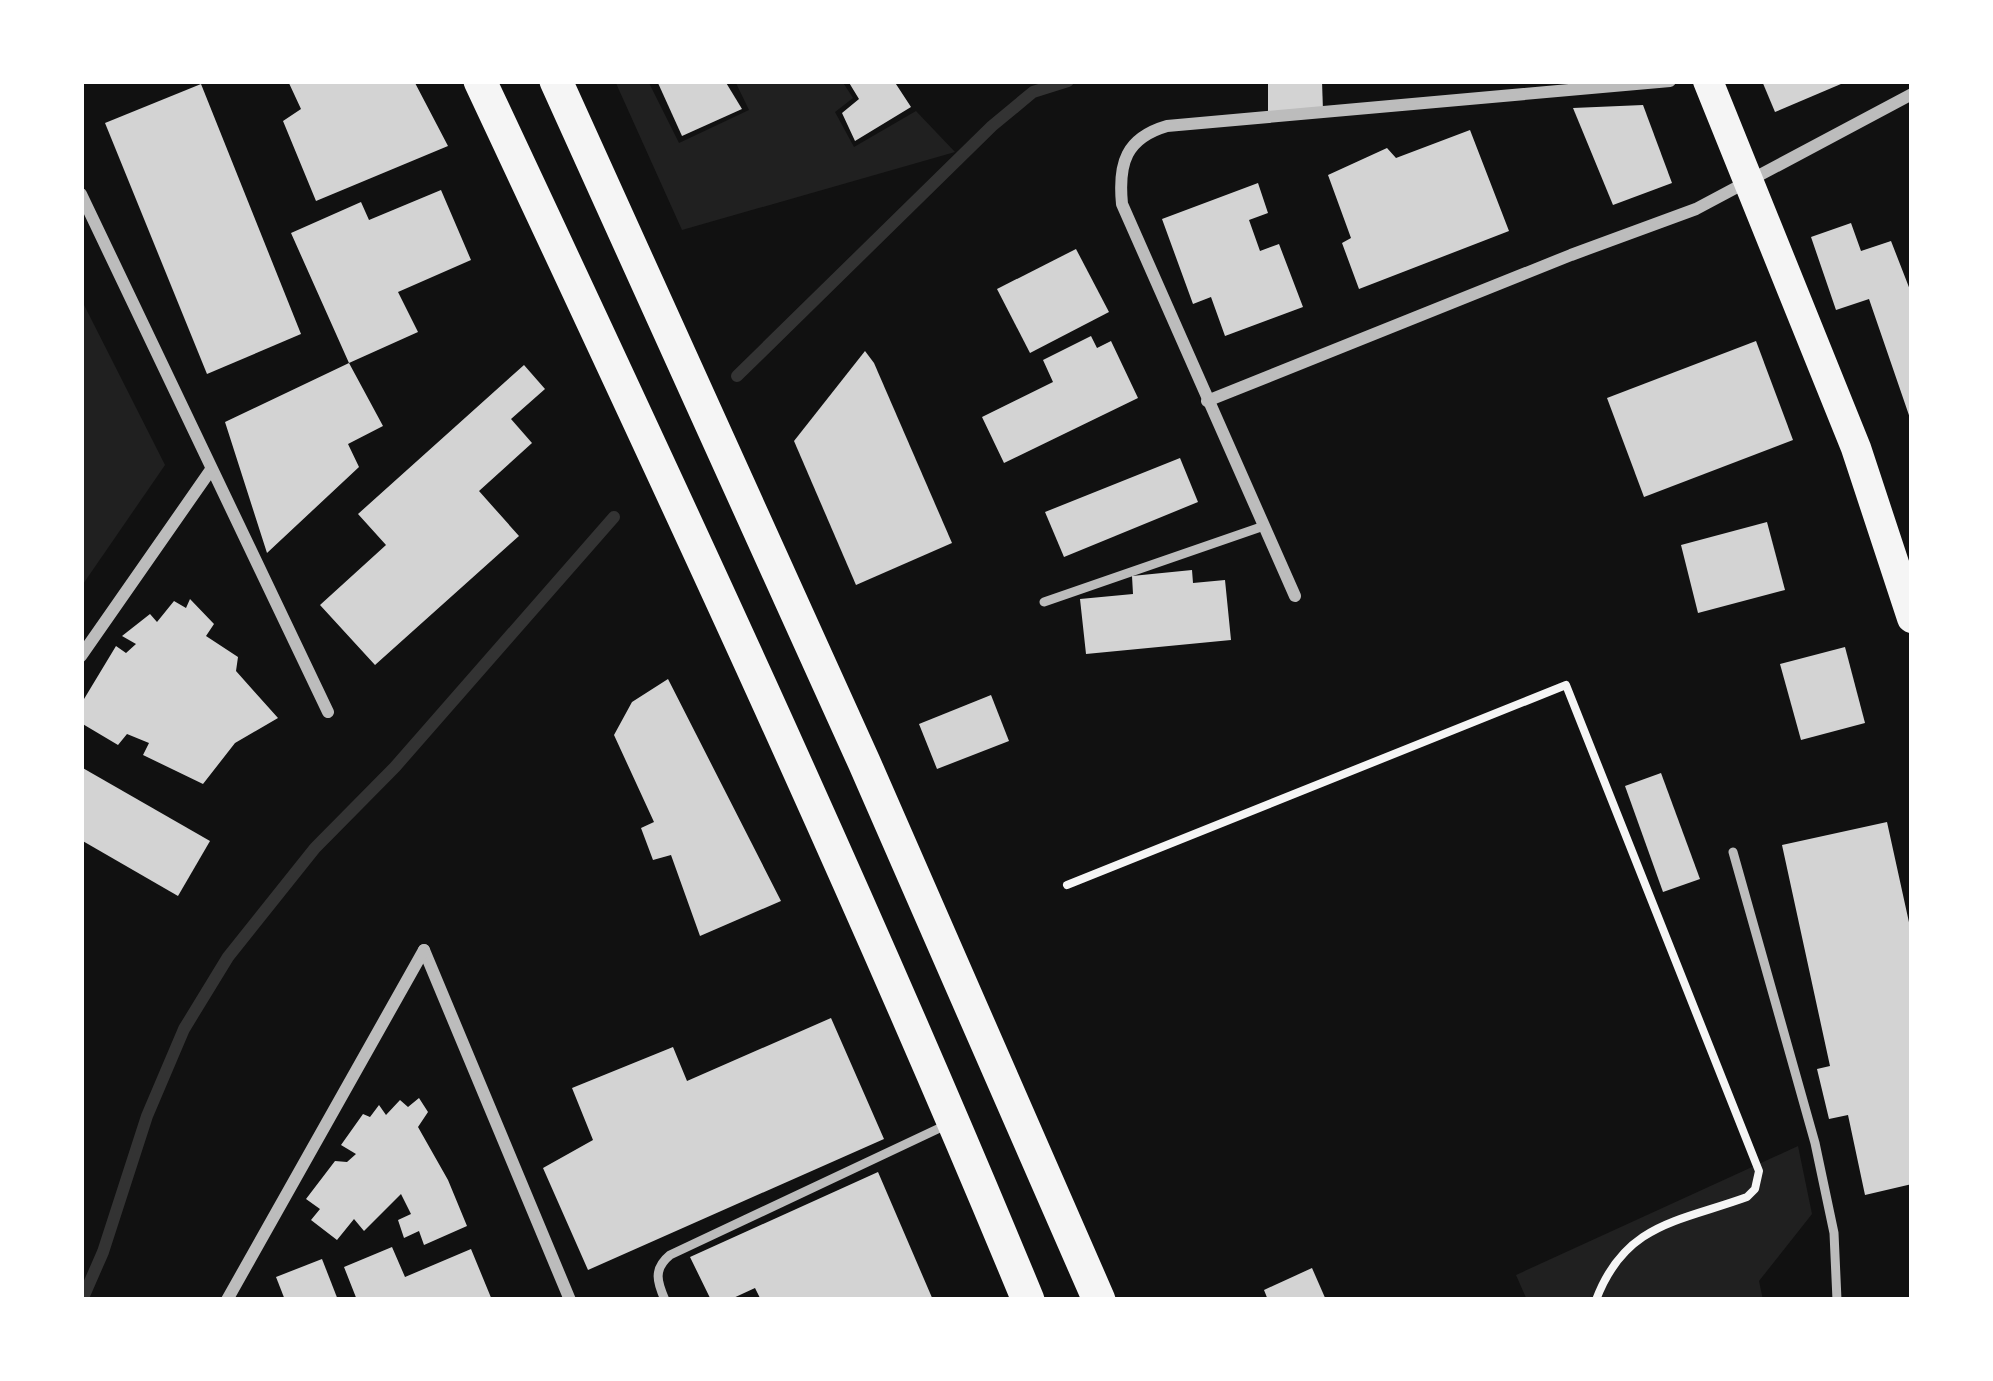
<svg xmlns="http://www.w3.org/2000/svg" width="1993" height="1381" viewBox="0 0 1993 1381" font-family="'Source Serif 4',serif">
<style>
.green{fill:#202020}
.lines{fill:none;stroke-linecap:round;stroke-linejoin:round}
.stream{stroke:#333;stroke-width:12}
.building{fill:#d3d3d3}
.path{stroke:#f5f5f5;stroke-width:8}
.service{stroke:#bcbcbc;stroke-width:9}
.minor{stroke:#bcbcbc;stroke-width:12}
.primary{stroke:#f5f5f5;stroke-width:30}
.trunk{stroke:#f5f5f5;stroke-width:33}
</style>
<rect width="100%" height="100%" fill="#111"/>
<g class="green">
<polygon points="615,81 652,81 649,83 679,143 749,110 735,81 842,81 853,98 835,112 854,147 916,111 955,152 682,230"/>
<polygon points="81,299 165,465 81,587"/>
<polygon points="1798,1146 1812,1214 1759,1281 1763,1300 1527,1300 1516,1275"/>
</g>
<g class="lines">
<g class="stream">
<polyline points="737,376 992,126 1033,92 1068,81"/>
<polyline points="82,1300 103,1252 147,1116 184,1029 228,957 315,848 395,767 614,517"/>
</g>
</g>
<g class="building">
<polygon points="288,81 414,81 448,146 316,201 283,121 301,109"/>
<polygon points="665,81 725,81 742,109 682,136 658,83"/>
<polygon points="848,81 894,81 911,107 855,141 842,113 859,99"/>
<polygon points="1268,81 1322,81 1323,111 1268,111"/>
<polygon points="1762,81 1848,81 1775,112"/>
<polygon points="201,84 301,334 207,374 105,123"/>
<polygon points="1643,105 1672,183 1613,205 1573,108"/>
<polygon points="1470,130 1509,231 1359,289 1342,243 1351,238 1328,175 1387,148 1396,158"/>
<polygon points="1258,183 1268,213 1249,220 1260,251 1279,244 1303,307 1225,336 1211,297 1193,304 1162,219"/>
<polygon points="441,190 471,260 398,292 418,332 349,363 291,233 361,202 369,220"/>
<polygon points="1851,223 1861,251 1891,241 1912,295 1912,424 1869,299 1836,310 1811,237"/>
<polygon points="1076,249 1109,312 1030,353 997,289"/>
<polygon points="1091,336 1097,348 1111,341 1138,398 1004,463 982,417 1053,382 1043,360"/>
<polygon points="1756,341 1793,440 1644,497 1607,398"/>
<polygon points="865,351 874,363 952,543 856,585 794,441"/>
<polygon points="349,363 383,426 348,444 359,467 267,553 225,422"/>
<polygon points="524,365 545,389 511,419 532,443 479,491 519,536 375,665 320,605 386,545 358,514"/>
<polygon points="1180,458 1198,502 1064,557 1045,512"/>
<polygon points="1767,522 1785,590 1698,613 1681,545"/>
<polygon points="1192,570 1193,583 1225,580 1231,640 1086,654 1080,599 1133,594 1132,576"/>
<polygon points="190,599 214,624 206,636 238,657 236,671 278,718 235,743 203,784 143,755 149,743 127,734 118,745 81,723 81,704 116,646 126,653 136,644 122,636 150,614 157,622 174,601 186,608"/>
<polygon points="1845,647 1865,723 1801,740 1780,664"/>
<polygon points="668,679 781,901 700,936 671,855 653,860 641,828 654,822 614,735 632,702"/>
<polygon points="991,695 1009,741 937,769 919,724"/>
<polygon points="81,767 210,841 178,896 81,840"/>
<polygon points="1661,773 1700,879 1663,892 1625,786"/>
<polygon points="1887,822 1912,936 1912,1184 1865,1195 1848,1115 1829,1119 1817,1069 1830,1066 1782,845"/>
<polygon points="831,1018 884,1139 588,1270 543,1168 593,1140 572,1088 673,1047 687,1081"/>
<polygon points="419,1098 428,1112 418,1127 448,1180 467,1226 424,1245 419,1231 404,1238 398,1220 411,1214 401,1194 364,1231 354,1219 337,1240 311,1220 320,1209 306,1199 335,1161 347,1162 356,1154 341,1145 363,1114 370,1117 379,1105 386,1115 400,1100 408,1107"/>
<polygon points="878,1172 933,1300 761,1300 755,1288 729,1300 711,1300 690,1257"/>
<polygon points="392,1247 405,1277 471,1249 492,1300 357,1300 344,1267"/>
<polygon points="322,1259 338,1300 285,1300 276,1277"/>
<polygon points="1312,1268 1326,1300 1268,1300 1264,1290"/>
</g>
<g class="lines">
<path class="path" d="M1067 885 1566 685 1759 1171 1755 1189 1747 1197C1678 1222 1625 1223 1596 1300"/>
<g class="service">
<polyline points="1044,602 1261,527"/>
<polyline points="1733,852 1815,1143 1834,1233 1837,1300"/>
<path d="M665 1300C657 1282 653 1269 670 1255L944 1126"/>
</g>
<g class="minor">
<polyline points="81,194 328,712"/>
<polyline points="1207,401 1571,255 1696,209 1912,94"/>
<path d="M1295 596 1122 204C1118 163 1126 138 1167 126L1670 81"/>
<polyline points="81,656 210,471"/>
<polyline points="424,950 570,1300"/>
<polyline points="227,1300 424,950"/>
</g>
<polyline class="primary" points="1708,81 1856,448 1912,618"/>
<g class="trunk">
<path d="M480 81C669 484 858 888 1028 1300"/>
<polyline points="556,81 864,762 1099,1300"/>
</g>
</g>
<rect width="1993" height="1381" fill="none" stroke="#ffffff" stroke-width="168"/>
</svg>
